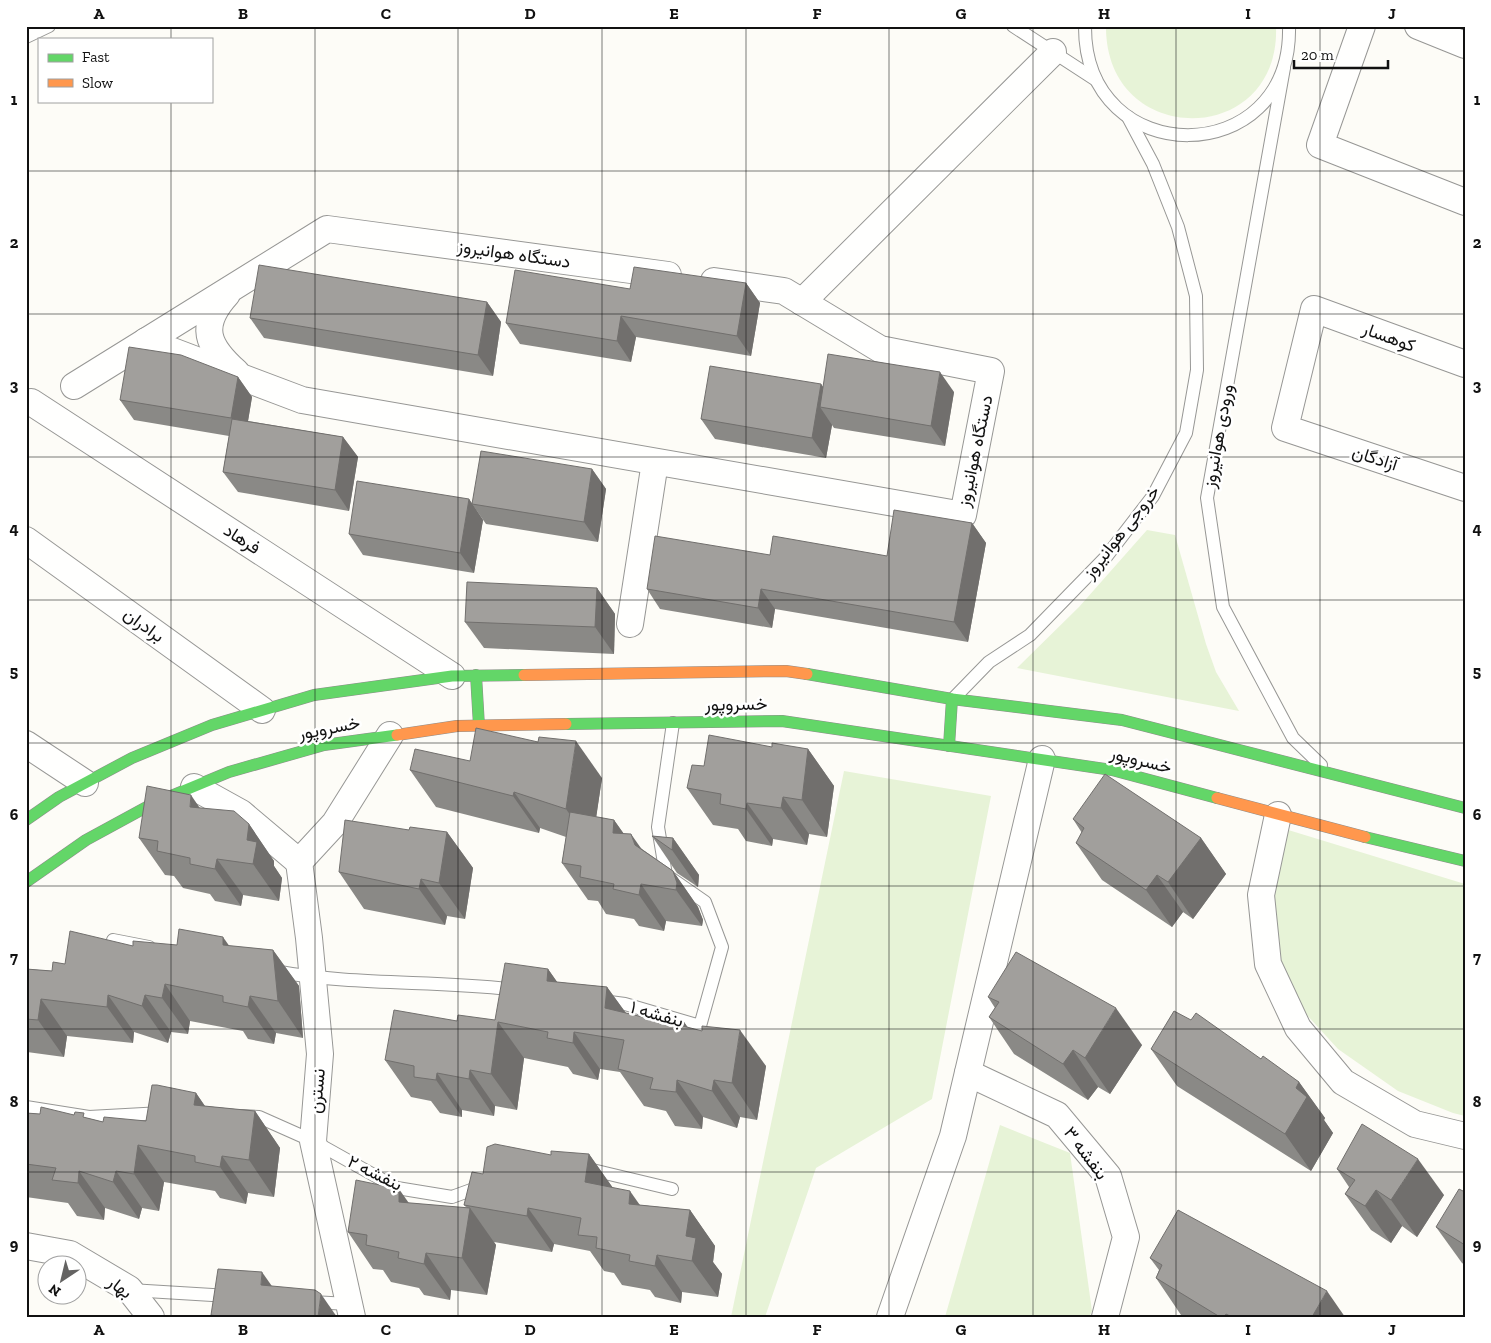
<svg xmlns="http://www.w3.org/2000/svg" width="1491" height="1343" viewBox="0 0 1491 1343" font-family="'Zilla Slab',Vazirmatn,serif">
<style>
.green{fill:#e7f3d7}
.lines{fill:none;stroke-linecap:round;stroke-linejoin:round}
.lane-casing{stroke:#979795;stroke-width:14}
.street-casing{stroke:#979795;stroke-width:28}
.fast-casing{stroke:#8e8d8b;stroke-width:12}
.slow-casing{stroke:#8e8d8b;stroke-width:12}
.lane{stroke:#fffffe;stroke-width:12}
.street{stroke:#fffffe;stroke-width:26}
.fast{stroke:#63d668;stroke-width:11}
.slow{stroke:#ff974d;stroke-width:11}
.wall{fill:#8a8986}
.shaded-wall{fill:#716f6d}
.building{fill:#a19f9c;stroke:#716f6d}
.grid{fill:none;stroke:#111;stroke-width:1;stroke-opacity:0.55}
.labels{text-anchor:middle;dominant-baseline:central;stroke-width:5;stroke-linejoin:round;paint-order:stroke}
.street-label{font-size:18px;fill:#111;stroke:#fff}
.neatline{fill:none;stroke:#111;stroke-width:2}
.grid-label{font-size:16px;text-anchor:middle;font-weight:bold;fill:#111}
</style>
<rect width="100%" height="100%" fill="#fdfcf7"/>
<g class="green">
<path d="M1106 26H1276C1281 148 1105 150 1106 26Z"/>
<polygon points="1147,530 1175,535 1206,644 1216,672 1239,711 1017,668 1079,607"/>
<polygon points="844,771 991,796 932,1099 816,1168 765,1317 731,1317"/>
<polygon points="1285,829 1465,884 1465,1116 1453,1113 1398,1091 1338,1049 1285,991 1277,932 1273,879"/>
<polygon points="1000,1125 1070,1153 1092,1311 1089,1317 945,1317"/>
</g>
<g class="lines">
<defs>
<g id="lane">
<polyline points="1013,26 1096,80"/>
<path d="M1085 26C1084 172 1293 171 1289 26"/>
<polyline points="26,37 49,26"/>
<polyline points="1284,68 1207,498 1223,607 1293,738 1321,765"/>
<polyline points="953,699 989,662 1030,635 1106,557 1153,496 1186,433 1197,370 1196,296 1178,227 1153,164 1128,117"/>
<polyline points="113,940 149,947"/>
<path d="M274 971C354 986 437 980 518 990"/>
<polyline points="602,1001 625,1004 700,1026 722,947 705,902 666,875 658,827 673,723"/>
<polyline points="26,1107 89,1117 162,1113"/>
<polyline points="242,1116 259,1117 313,1141 397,1188 452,1197 482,1186"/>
<polyline points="584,1168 672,1189"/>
<polyline points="130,1290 229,1296"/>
<polyline points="312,1302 349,1304"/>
</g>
<g id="street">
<polyline points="1362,26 1320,145 1465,202"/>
<polyline points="1418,26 1465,45"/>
<path d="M227 294C198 326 207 346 236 372"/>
<polyline points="802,302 1053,52"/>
<polyline points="146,341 302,400 963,515 991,371 880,349 784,291 714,281"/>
<polyline points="1465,364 1314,309 1285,428 1465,488"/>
<polyline points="74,386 327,229 668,275"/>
<polyline points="31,402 452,676"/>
<polyline points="26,540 262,710"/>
<polyline points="630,624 655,462"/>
<polyline points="26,744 85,783"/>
<polyline points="194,787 241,813 299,862 335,823 390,735"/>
<polyline points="1278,815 1261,895 1268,964 1298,1028 1343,1082 1415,1124 1465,1136"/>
<polyline points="299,862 309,938 320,1054 313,1141 352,1317"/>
<polyline points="968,1073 1057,1115 1108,1176 1126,1237 1105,1317"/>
<polyline points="26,1246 70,1254 129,1289 151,1317"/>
<polyline points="890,1317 953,1136 1042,759"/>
</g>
<g id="fast">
<polyline points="807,674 952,699 1122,720 1465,808"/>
<polyline points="476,675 479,726"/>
<polyline points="566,724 782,721 1112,770 1217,798"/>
<polyline points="949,746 952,699"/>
<polyline points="26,820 59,797 132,758 212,725 314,695 452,676 524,675"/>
<polyline points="1365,837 1465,861"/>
<polyline points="26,882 86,840 154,803 229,772 324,745 397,735"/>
</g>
<g id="slow">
<polyline points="524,675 786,671 807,674"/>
<polyline points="397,735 457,726 566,724"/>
<polyline points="1217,798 1365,837"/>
</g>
</defs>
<use href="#lane" class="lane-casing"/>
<use href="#street" class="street-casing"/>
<use href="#fast" class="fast-casing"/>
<use href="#slow" class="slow-casing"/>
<use href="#lane" class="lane"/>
<use href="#street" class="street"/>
<use href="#fast" class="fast"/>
<use href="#slow" class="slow"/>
</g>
<g class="wall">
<polygon points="746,283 760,303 751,356 636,337 631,362 520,344 506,323 630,289"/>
<polygon points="487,302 501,322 493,376 264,338 250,318"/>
<polygon points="238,377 252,397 248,421 343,437 358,457 349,511 238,492 223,472 229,436 134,420 120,400"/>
<polygon points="821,384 823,387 954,392 945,446 834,428 832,425 826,458 715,439 701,419"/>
<polygon points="592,469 606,489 598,542 486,524 472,504"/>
<polygon points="469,499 483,520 474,573 363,555 349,534"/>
<polygon points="972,523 986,543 968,642 775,609 772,628 660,609 647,589 770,555 887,556"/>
<polygon points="597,588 615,614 614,654 484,648 465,622"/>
<polygon points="772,747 808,749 834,786 827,837 809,834 807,845 773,839 772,846 746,841 738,829 713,825 687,788 704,766"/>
<polygon points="470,761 602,778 596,817 614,820 624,834 642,849 673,871 698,907 703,920 702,926 666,921 664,931 639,926 634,919 606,914 598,901 588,900 562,863 566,837 540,828 539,833 436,807 410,770"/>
<polygon points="200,808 249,824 274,861 274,866 282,878 279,901 243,895 241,906 215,901 210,894 183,888 174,876 165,875 139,838"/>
<polygon points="1073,819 1201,838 1226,874 1193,919 1183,912 1172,927 1102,880 1076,843 1082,833"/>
<polygon points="447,832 473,868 465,919 447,916 445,925 364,909 339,872"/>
<polygon points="652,836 673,838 699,875 698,887 677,873"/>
<polygon points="133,946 229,946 273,950 299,986 303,1038 276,1033 274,1044 248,1039 243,1031 190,1021 188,1034 171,1032 168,1043 134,1032 133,1043 67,1036 64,1057 27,1052 26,1058 26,969 52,971 65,964"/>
<polygon points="548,969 557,982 607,987 626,1013 672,1024 684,1022 688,1028 766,1066 757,1120 740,1117 737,1128 703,1117 702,1129 675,1126 666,1111 644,1106 620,1072 600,1069 598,1080 573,1074 568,1067 524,1058 517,1110 495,1106 494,1116 462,1110 462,1117 440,1113 431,1101 411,1097 385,1060 457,1021 495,1020"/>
<polygon points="988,997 1142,1045 1110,1094 1098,1087 1088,1100 1014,1054 989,1017 995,1008"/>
<polygon points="1151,1049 1261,1059 1299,1082 1325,1118 1324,1120 1333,1133 1311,1171 1177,1086"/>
<polygon points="196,1093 205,1106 255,1111 280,1148 274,1197 248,1193 246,1204 220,1198 215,1191 164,1182 159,1211 142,1208 139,1219 105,1208 104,1220 77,1216 68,1203 26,1197 26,1113 87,1118 103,1122 146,1121"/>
<polygon points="589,1154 613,1188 640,1205 690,1210 715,1246 713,1262 722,1274 718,1297 682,1292 681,1303 655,1297 650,1290 622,1285 614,1273 604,1271 590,1251 554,1244 552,1252 494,1242 496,1245 487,1295 451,1290 450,1300 424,1295 419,1288 391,1282 383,1270 373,1269 348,1232 409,1203 467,1208 464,1205 483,1174 551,1155"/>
<polygon points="1337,1169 1444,1195 1417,1237 1402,1226 1391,1243 1371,1230 1345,1194 1349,1187"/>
<polygon points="1465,1192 1465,1265 1462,1263 1436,1227"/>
<polygon points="1150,1258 1345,1317 1184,1317 1181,1315 1156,1278 1159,1270"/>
</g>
<g class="shaded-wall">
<polygon points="746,283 760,303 751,356 737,336"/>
<polygon points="487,302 501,322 493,376 478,355"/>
<polygon points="621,316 636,337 631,362 617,341"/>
<polygon points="940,372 954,392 945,446 931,426"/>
<polygon points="238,377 252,397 245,439 231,418"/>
<polygon points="821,384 835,405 820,407 832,425 826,458 812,438"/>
<polygon points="343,437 358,457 349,511 335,490"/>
<polygon points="592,469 606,489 598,542 584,522"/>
<polygon points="469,499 483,520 474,573 460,553"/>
<polygon points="972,523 986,543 968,642 954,622"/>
<polygon points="597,588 615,614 614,654 595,627"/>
<polygon points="761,589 775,609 772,628 758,608"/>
<polygon points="576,741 602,778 592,846 566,809"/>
<polygon points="808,749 834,786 827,837 802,800"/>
<polygon points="514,792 540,828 539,833 513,796"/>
<polygon points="191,795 216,832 190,807"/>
<polygon points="783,797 809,834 807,845 781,808"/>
<polygon points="747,803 773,839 772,846 746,809"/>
<polygon points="614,820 640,857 613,833"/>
<polygon points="249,824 274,861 274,866 282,878 279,901 253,864 247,840"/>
<polygon points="447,832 473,868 465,919 439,883"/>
<polygon points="631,834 657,871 635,845"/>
<polygon points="673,838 699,875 698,887 672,850"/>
<polygon points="1201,838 1226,874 1193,919 1168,882"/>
<polygon points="217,859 243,895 241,906 215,869"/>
<polygon points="673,871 698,907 703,920 702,926 676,890"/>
<polygon points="1157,875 1183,912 1172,927 1146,890"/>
<polygon points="421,879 447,916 445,925 419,889"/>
<polygon points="641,884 666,921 664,931 639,895"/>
<polygon points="223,937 249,974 223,945"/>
<polygon points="273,950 299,986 303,1038 278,1001"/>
<polygon points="548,969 574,1006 547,981"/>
<polygon points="165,984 190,1021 188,1034 162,998"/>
<polygon points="607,987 633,1023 605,1008"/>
<polygon points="108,995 134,1032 133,1043 107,1007"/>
<polygon points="145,995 171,1032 168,1043 142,1006"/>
<polygon points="250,996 276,1033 274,1044 248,1007"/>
<polygon points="41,999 67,1036 64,1057 38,1020"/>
<polygon points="1116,1008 1142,1045 1110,1094 1085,1058"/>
<polygon points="498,1022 524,1058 517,1110 491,1074"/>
<polygon points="684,1022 709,1058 683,1026"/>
<polygon points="740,1030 766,1066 757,1120 732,1083"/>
<polygon points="574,1032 600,1069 598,1080 573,1043"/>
<polygon points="1073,1050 1098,1087 1088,1100 1063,1064"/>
<polygon points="470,1070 495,1106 494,1116 469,1079"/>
<polygon points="437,1073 462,1110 462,1117 436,1080"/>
<polygon points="677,1080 703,1117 702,1129 676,1092"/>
<polygon points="714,1080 740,1117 737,1128 712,1091"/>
<polygon points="1299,1082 1325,1118 1324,1120 1333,1133 1311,1171 1285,1134 1296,1088"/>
<polygon points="196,1093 221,1130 194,1105"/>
<polygon points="255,1111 280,1148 274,1197 249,1160"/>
<polygon points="138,1145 164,1182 159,1211 134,1174"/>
<polygon points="589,1154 615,1191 585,1182"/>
<polygon points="222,1156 248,1193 246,1204 220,1167"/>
<polygon points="1418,1159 1444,1195 1417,1237 1391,1200"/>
<polygon points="79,1171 105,1208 104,1220 78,1183"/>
<polygon points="116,1171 142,1208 139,1219 113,1182"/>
<polygon points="399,1189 425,1226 399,1202"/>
<polygon points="1376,1190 1402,1226 1391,1243 1365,1206"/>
<polygon points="630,1191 656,1228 629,1204"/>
<polygon points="470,1208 496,1245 487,1295 462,1258"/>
<polygon points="528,1208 554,1244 552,1252 527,1216"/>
<polygon points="690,1210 715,1246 713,1262 722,1274 718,1297 692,1261 686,1236"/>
<polygon points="426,1253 451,1290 450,1300 424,1264"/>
<polygon points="657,1255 682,1292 681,1303 655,1266"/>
<polygon points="262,1272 288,1309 261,1285"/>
<polygon points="1327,1291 1345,1317 1312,1317"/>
<polygon points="321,1294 337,1317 318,1317"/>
</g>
<g class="building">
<polygon points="259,265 487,302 478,355 250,318"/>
<polygon points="634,267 746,283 737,336 621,316 617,341 506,323 515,270 630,289"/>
<polygon points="129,347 181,355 238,377 231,418 120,400"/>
<polygon points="828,354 940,372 931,426 820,407"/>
<polygon points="710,366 821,384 812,438 701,419"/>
<polygon points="232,419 343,437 335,490 223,472"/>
<polygon points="481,451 592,469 584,522 472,504"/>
<polygon points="357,481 469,499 460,553 349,534"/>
<polygon points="894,510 972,523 954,622 761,589 758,608 647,589 655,536 770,555 773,536 887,556"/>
<polygon points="467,582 597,588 595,627 465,622"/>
<polygon points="476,728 538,742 539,737 576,741 566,809 514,792 513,796 410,770 415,749 470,761"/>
<polygon points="709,735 772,747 772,743 808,749 802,800 783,797 781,808 747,803 746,809 720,804 721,794 687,788 692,765 704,766"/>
<polygon points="1105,774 1201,838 1168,882 1157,875 1146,890 1076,843 1084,828 1073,819"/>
<polygon points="147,786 191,795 190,807 234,811 249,824 247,840 257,842 253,864 217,859 215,869 190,864 190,858 157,851 158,841 139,838"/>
<polygon points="570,812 614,820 613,833 631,834 635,845 673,871 677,883 676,890 641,884 639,895 613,889 614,884 580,877 581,866 562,863"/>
<polygon points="345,820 409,830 410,827 447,832 439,883 421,879 419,889 339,872"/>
<polygon points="652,836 673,838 672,850"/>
<polygon points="179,929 223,937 223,945 273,950 278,1001 250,996 248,1007 223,1002 223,996 165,984 162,998 145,995 142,1006 108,995 107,1007 41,999 38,1020 26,1019 26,969 52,971 53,962 65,964 70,931 133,946 133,941 177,945"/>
<polygon points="1016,952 1116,1008 1085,1058 1073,1050 1063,1064 989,1017 999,1002 988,997"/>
<polygon points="505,963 548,969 547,981 607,987 605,1008 672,1024 674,1019 684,1022 683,1026 702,1031 702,1026 740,1030 732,1083 714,1080 712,1091 677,1080 676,1092 650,1089 653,1078 618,1069 624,1040 574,1032 573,1043 547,1038 548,1032 498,1022 491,1074 470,1070 469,1079 437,1073 436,1080 414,1077 414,1066 385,1060 394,1010 457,1021 458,1015 495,1020"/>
<polygon points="1174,1011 1191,1020 1196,1013 1261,1059 1263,1056 1299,1082 1296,1088 1307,1097 1285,1134 1151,1049"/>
<polygon points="152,1085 157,1085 196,1093 194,1105 255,1111 249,1160 222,1156 220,1167 195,1162 195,1156 138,1145 134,1174 116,1171 113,1182 79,1171 78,1183 52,1180 56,1168 26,1164 26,1113 40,1114 41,1107 74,1115 75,1112 84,1113 83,1117 103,1122 104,1117 146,1121"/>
<polygon points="1362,1124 1418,1159 1391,1200 1376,1190 1365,1206 1345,1194 1355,1180 1337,1169"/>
<polygon points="495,1144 551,1155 551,1151 589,1154 585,1182 630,1191 629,1204 690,1210 686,1236 696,1238 692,1261 657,1255 655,1266 629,1261 630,1255 596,1248 597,1237 578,1235 581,1218 528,1208 527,1216 464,1205 472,1172 483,1174 487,1147"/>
<polygon points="356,1180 399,1189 399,1202 470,1208 462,1258 426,1253 424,1264 398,1258 399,1252 366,1245 367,1235 348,1232"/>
<polygon points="1459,1189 1465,1192 1465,1245 1436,1227"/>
<polygon points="1178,1210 1327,1291 1312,1317 1232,1317 1226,1314 1224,1317 1220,1317 1156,1278 1162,1265 1150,1258"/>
<polygon points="218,1269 262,1272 261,1285 315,1290 321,1294 318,1317 222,1317 211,1315"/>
</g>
<path class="grid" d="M171 26V39M315 26V1317M458 26V1317M602 26V1317M746 26V1317M889 26V1317M1033 26V1317M1176 26V1317M1320 26V1317M171 101V1317M26 171H1465M26 314H1465M26 457H1465M26 600H1465M26 743H1465M26 886H1465M26 1029H1465M26 1172H1465"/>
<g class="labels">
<g class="street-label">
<text transform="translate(514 254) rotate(8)">دستگاه هوانیروز</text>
<text transform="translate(1389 337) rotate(20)">کوهسار</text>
<text transform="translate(1218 436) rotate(-80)">ورودی هوانیروز</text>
<text transform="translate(975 451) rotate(-78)">دستگاه هوانیروز</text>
<text transform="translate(1375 458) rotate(18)">آزادگان</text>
<text transform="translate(1121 532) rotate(-52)">خروجی هوانیروز</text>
<text transform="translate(242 539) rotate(33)">فرهاد</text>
<text transform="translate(144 625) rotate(36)">برادران</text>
<text transform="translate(736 704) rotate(-1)">خسروپور</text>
<text transform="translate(329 728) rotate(-11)">خسروپور</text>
<text transform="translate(1141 760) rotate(14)">خسروپور</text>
<text transform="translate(657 1014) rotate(16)">بنفشه ۱</text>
<text transform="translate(317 1091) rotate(-85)">نسترن</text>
<text transform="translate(1086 1153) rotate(53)">بنفشه ۳</text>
<text transform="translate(375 1173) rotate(26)">بنفشه ۲</text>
<text transform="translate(120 1287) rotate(37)">بهار</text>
</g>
</g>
<rect width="1491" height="1343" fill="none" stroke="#ffffff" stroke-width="55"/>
<rect x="38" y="38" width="175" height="65" fill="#ffffff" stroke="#a0a0a0"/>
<rect x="48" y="54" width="25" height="8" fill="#63d668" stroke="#a0a0a0"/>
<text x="82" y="62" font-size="15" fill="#111111">Fast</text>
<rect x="48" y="79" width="25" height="8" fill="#ff974d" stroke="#a0a0a0"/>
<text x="82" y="88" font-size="15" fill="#111111">Slow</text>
<g transform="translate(62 1280) rotate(215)"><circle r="24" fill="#ffffff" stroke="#a0a0a0"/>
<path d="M0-4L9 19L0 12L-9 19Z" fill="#646362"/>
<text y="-8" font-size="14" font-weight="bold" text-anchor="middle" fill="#111111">N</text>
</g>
<path d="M1294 60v8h94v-8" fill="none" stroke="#111111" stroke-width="2.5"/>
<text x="1301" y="60" font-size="15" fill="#111111" stroke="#ffffff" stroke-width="4" paint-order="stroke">20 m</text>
<rect x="28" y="28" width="1436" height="1288" class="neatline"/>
<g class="grid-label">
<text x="99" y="19">A</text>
<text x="243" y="19">B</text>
<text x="386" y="19">C</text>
<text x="530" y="19">D</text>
<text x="674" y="19">E</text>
<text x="817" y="19">F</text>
<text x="961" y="19">G</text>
<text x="1104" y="19">H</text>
<text x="1248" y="19">I</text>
<text x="1392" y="19">J</text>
<text x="14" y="105">1</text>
<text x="1477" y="105">1</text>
<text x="14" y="248">2</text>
<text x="1477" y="248">2</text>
<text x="14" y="391">3</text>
<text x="1477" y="391">3</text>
<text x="14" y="534">4</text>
<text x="1477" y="534">4</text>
<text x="14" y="677">5</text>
<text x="1477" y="677">5</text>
<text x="14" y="820">6</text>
<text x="1477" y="820">6</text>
<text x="14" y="963">7</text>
<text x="1477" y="963">7</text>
<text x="14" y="1107">8</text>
<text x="1477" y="1107">8</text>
<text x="14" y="1250">9</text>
<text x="1477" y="1250">9</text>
<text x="99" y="1335">A</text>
<text x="243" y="1335">B</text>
<text x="386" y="1335">C</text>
<text x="530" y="1335">D</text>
<text x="674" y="1335">E</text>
<text x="817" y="1335">F</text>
<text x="961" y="1335">G</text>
<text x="1104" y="1335">H</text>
<text x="1248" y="1335">I</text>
<text x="1392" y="1335">J</text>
</g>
</svg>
